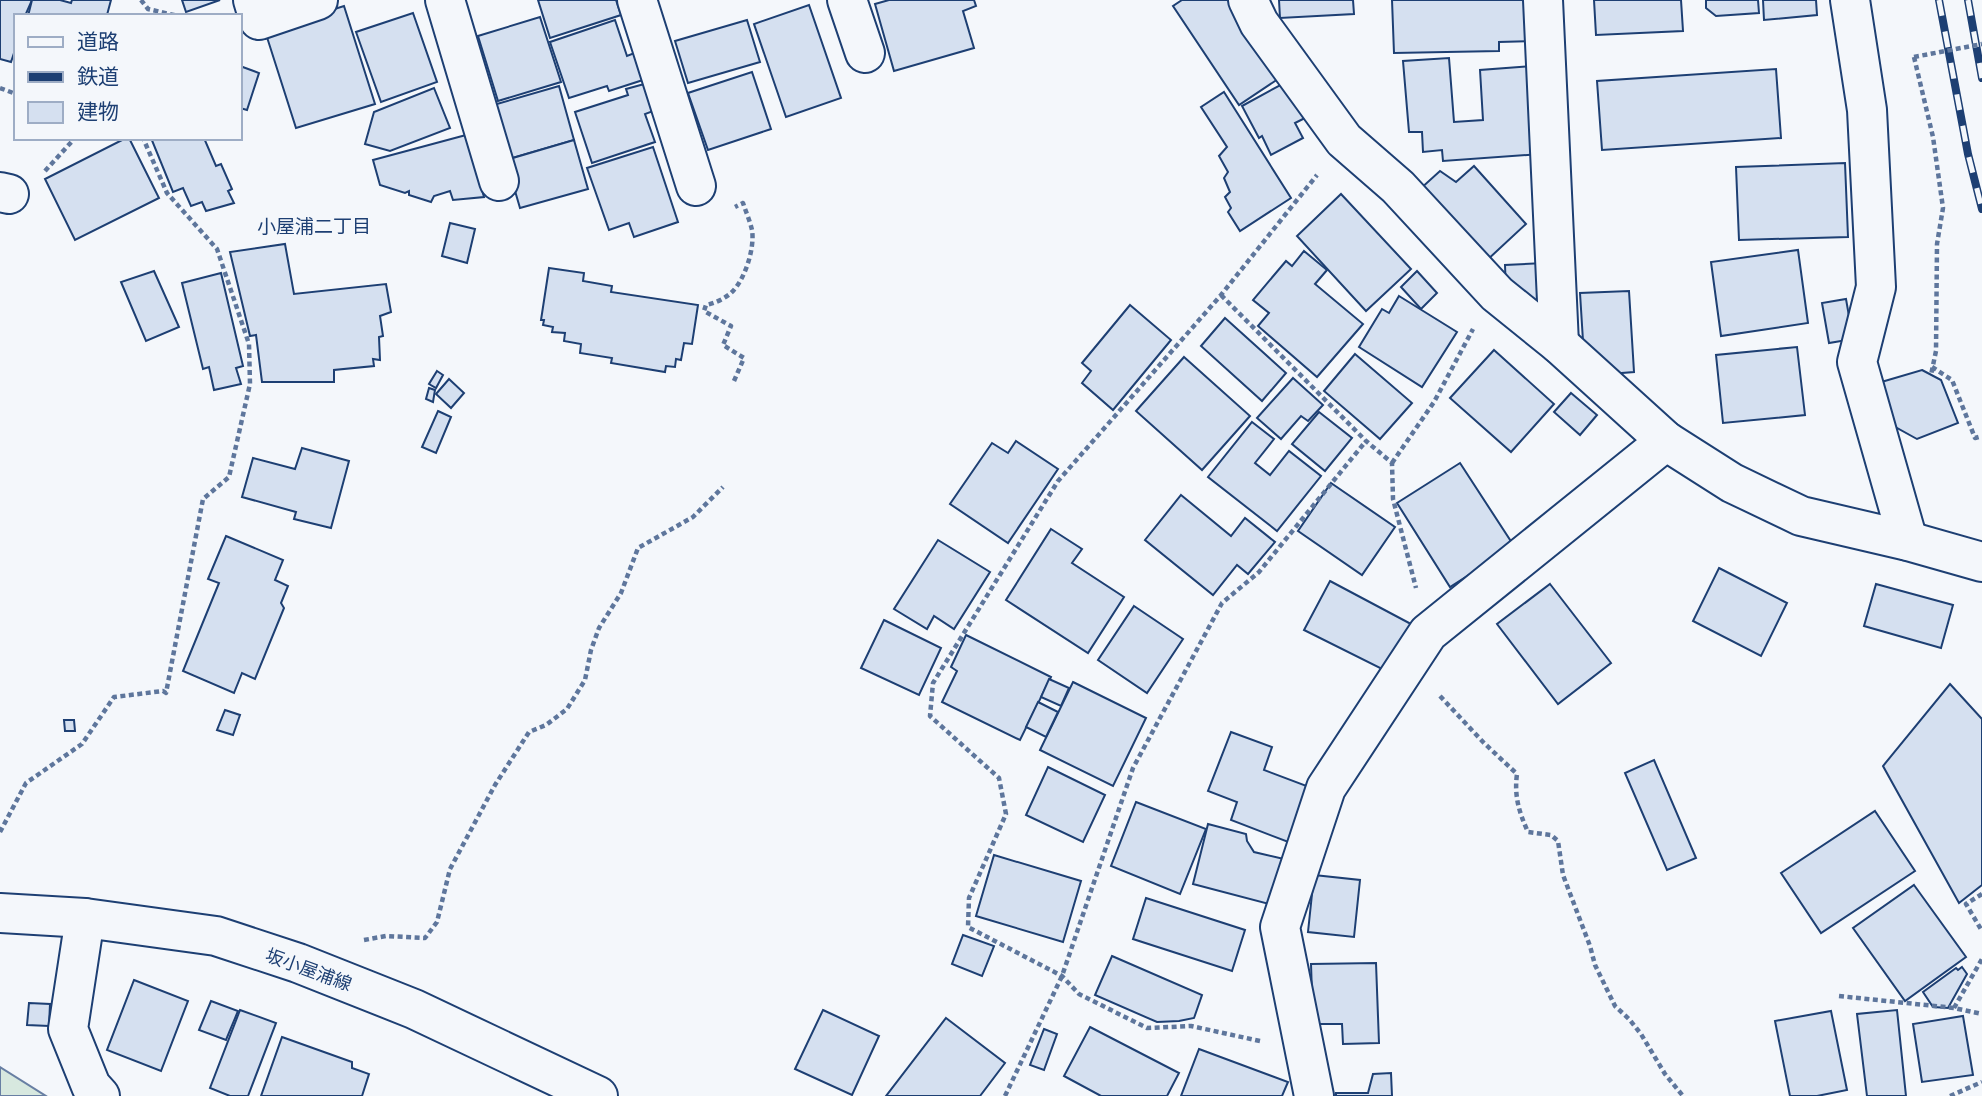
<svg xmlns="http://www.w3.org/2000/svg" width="1982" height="1096" viewBox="0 0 1982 1096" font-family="Barlow,'Noto Sans JP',sans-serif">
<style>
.green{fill:#d7e8df;stroke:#687fa3;stroke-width:2}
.building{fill:#d5e0f0;stroke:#1d3f73;stroke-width:2}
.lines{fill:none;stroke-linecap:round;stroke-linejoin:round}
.street-casing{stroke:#1d3f73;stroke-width:42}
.secondary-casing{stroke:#1d3f73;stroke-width:42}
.path{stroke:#5e769c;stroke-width:4.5;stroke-dasharray:5 3.5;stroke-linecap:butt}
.street{stroke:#f4f7fb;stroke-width:38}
.secondary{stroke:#f4f7fb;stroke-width:38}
.rail-casing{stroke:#1d3f73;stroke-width:8}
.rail{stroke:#f4f7fb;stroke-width:5;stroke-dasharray:16;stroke-linecap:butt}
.path-bridge{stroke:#5e769c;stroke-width:4.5;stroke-dasharray:5 3.5;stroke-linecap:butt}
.labels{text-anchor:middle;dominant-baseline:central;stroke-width:5;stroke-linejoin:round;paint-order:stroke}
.street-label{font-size:18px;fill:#1d3f73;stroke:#f4f7fb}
.neighbourhood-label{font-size:19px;fill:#1d3f73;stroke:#f4f7fb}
</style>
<rect width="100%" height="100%" fill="#f4f7fb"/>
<polygon class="green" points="0,1067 46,1096 0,1096"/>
<g class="building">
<polygon points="0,0 32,0 25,16 16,16 16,47 11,62 0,59"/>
<polygon points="32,0 60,0 71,3 72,0 111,0 107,15 111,16 28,16"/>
<polygon points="182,0 220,0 186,12"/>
<polygon points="538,0 616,0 621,15 550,38"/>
<polygon points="889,0 974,0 976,6 963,11 974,48 894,71 875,4"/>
<polygon points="1182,0 1234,0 1284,75 1239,105 1173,6"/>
<polygon points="1279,0 1353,0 1354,14 1280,18"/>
<polygon points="1392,0 1532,0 1533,41 1499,42 1499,51 1394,53"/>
<polygon points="1594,0 1681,0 1683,31 1596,35"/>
<polygon points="1706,0 1758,0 1759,13 1716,16 1706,8"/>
<polygon points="1763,0 1816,0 1817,15 1764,20"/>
<polygon points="809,5 841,98 786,117 754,24"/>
<polygon points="344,6 375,104 296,128 265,31"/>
<polygon points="413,13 437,82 381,102 356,32"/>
<polygon points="540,17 561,82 498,101 478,36"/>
<polygon points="615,20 627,56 637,52 646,79 609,91 607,86 569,98 550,42"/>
<polygon points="747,20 760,62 688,83 675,41"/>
<polygon points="1449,58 1454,122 1483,120 1480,70 1534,66 1541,154 1443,161 1442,150 1423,152 1422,132 1409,132 1403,61"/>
<polygon points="240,66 259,73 247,110 240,108"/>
<polygon points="1776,69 1781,138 1602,150 1597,81"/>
<polygon points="752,72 771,129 708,150 688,93"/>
<polygon points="1286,82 1305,118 1295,123 1303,138 1271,155 1262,136 1259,138 1242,106"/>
<polygon points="648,83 656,110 645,114 655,142 592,163 575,112 628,95 626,89"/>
<polygon points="559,86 574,140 506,160 490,106"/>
<polygon points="434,88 450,128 390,151 365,144 374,112"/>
<polygon points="1224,92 1291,198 1240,231 1228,212 1231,208 1225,197 1230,192 1224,178 1228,172 1219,156 1227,147 1201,107"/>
<polygon points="466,135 484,197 453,200 450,191 434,196 431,202 409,195 409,191 405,193 380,185 373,160"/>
<polygon points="126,138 129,138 159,198 75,240 45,179"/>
<polygon points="151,138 204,138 216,166 221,164 232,189 228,191 234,203 206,211 202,202 191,206 183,188 173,192"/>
<polygon points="574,140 588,189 520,208 506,160"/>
<polygon points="653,147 678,222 634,237 629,223 609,230 587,168"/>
<polygon points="1845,163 1848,237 1739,240 1736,167"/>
<polygon points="1474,166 1526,224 1485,262 1419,190 1440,171 1456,182"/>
<polygon points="1341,194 1411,269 1366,311 1297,236"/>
<polygon points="450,223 475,229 467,263 442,256"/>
<polygon points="285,244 294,294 386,284 391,312 380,316 383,336 379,337 380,360 373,359 374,366 334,370 334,382 262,382 256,335 250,336 230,252"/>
<polygon points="1798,250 1808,323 1721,336 1711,262"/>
<polygon points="1304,251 1327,270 1315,284 1363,324 1317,377 1258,326 1269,313 1253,300 1286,261 1292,266"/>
<polygon points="1544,263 1546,313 1506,293 1505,265"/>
<polygon points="549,268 584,273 583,281 612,286 611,292 698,305 692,344 684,343 681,360 676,359 675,367 666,366 665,372 611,363 612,358 580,353 581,344 564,341 565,333 552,332 553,327 543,325 544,320 541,320"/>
<polygon points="154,271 179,327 146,341 121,282"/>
<polygon points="1417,271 1437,293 1421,309 1401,287"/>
<polygon points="221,273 243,366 236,368 241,384 214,390 209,367 203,369 182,283"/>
<polygon points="1629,291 1634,372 1609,374 1584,357 1580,293"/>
<polygon points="1399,296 1457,332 1422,387 1359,347 1382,309 1389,313"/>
<polygon points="1846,299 1853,339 1829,343 1822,303"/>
<polygon points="1130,305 1171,340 1113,410 1082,383 1091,371 1082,363"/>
<polygon points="1225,318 1286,373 1262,401 1201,346"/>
<polygon points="1797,347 1805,415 1723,423 1716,355"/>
<polygon points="1494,350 1554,404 1511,452 1450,398"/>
<polygon points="1355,354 1412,403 1380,439 1324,391"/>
<polygon points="1184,357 1250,416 1202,470 1136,411"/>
<polygon points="1922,370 1941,380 1958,423 1917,439 1890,424 1878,383"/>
<polygon points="437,371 443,375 436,388 429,384"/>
<polygon points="1293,378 1323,405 1308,421 1301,416 1281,439 1257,418"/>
<polygon points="449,379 464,393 451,408 436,394"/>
<polygon points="429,388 435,390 433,402 426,399"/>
<polygon points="1571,393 1597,415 1580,435 1554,412"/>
<polygon points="438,411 451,417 436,453 422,447"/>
<polygon points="1319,412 1352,438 1325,471 1292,444"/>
<polygon points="1252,422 1274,439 1255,463 1270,475 1289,451 1321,476 1277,531 1208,477"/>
<polygon points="1016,441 1058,469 1008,543 950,504 992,443 1008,453"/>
<polygon points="302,448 349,461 331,528 294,519 296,512 242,497 253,458 295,469"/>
<polygon points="1460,463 1514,546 1450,587 1397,503"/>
<polygon points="1331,483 1395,527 1362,575 1298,531"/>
<polygon points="1181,495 1231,536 1245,518 1275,542 1248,574 1237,565 1213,595 1145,540"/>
<polygon points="1051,529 1082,549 1072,563 1124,597 1088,653 1006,600"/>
<polygon points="226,536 283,560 275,580 288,586 281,603 284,608 255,679 242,673 234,693 183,671 219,583 208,579"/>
<polygon points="938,540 990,572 954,629 934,616 927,629 894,609"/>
<polygon points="1719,568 1787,603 1761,656 1693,621"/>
<polygon points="1330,581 1411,624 1386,671 1304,630"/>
<polygon points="1550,584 1611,663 1558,704 1497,624"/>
<polygon points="1876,584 1953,605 1941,648 1864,626"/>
<polygon points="1134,606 1183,639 1147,693 1098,660"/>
<polygon points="884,620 941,648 919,695 861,668"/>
<polygon points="966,635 1051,677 1020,740 942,702 957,671 951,667"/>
<polygon points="1049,679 1069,688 1061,706 1041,697"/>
<polygon points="1073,682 1146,718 1113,786 1040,750"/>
<polygon points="1950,684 1982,719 1982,885 1959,903 1883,766"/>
<polygon points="1038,702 1058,712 1046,737 1026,727"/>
<polygon points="225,710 240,715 233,735 217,730"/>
<polygon points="64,720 74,720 75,731 65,731"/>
<polygon points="1231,732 1272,747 1264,770 1312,788 1291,843 1231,820 1237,802 1208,791"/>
<polygon points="1654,760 1696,858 1667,870 1625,773"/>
<polygon points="1048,767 1105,795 1083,842 1026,815"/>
<polygon points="1136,802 1206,829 1180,894 1111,866"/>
<polygon points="1875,811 1915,871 1821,933 1781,873"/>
<polygon points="1208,824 1246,834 1247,841 1254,852 1284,859 1273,905 1193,884"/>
<polygon points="994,855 1081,881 1063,942 976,916"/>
<polygon points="1314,875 1360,880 1354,937 1308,932"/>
<polygon points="1914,885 1966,957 1905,1001 1853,928"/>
<polygon points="1146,898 1245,930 1232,971 1133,939"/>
<polygon points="963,935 994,946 982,976 952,964"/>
<polygon points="1112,956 1202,995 1194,1018 1179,1021 1157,1022 1095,995"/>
<polygon points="1376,963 1379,1043 1343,1044 1342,1024 1313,1024 1311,964"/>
<polygon points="1962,967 1967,974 1948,1008 1933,1007 1923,992 1956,968 1958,970"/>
<polygon points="134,980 188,1001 161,1071 107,1050"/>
<polygon points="211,1001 238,1011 226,1040 199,1030"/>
<polygon points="29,1003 50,1004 49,1026 27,1025"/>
<polygon points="240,1010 276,1023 248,1096 230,1096 210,1088"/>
<polygon points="823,1010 879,1036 852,1095 795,1069"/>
<polygon points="1897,1010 1906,1096 1867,1096 1857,1014"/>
<polygon points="1831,1011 1847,1090 1817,1096 1790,1096 1775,1021"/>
<polygon points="1963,1016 1973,1075 1922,1082 1913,1024"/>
<polygon points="946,1018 1005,1063 980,1096 886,1096"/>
<polygon points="1090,1027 1179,1073 1167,1096 1101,1096 1064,1076"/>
<polygon points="1044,1029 1057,1034 1044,1070 1030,1065"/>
<polygon points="282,1037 352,1062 352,1068 369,1074 362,1096 261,1096"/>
<polygon points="1199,1049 1288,1082 1282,1096 1181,1096"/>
<polygon points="1391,1073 1392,1096 1336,1096 1336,1093 1368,1093 1373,1074"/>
</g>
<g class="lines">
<defs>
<g id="street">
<polyline points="253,0 259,20 318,0"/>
<polyline points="445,0 499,181"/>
<polyline points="637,0 696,186"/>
<polyline points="847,0 865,53"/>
<polyline points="1248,0 1259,23 1344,140 1398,187 1497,294 1559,344 1666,441 1732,483 1801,516 1908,541 1982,562"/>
<polyline points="1543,0 1559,344"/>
<polyline points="1850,0 1867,110 1876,287 1857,362 1908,541"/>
<polyline points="0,192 9,194"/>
<polyline points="85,918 68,1029 91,1086 100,1096"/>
<polyline points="1314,1096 1280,927 1326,788 1428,633 1666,441"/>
</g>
<polyline id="secondary" points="0,913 85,918 216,936 298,963 414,1009 598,1096"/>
</defs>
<use href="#street" class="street-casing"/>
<use href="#secondary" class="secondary-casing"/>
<g class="path">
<polyline points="141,0 148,9 178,16"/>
<polyline points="1914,57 1933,137 1943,208 1937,244 1936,351 1931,375"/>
<polyline points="0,88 16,94"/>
<polyline points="45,171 75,138"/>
<polyline points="1221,295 1366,441 1392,463 1393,499 1416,588"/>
<polyline points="1932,367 1952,380 1975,438 1982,436"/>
<path d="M734 381 744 358 723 345 731 326 704 311 706 305C715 303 724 299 731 293 745 280 755 248 752 230 750 221 746 212 743 203L735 207"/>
<polyline points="1392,463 1434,402 1473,329"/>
<path d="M1440 696 1484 743 1517 774C1514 796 1519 812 1528 832L1551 835 1558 841 1563 875 1590 946 1595 965 1615 1006 1629 1019 1641 1034 1665 1074 1683 1096"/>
<polyline points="0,832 26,783 82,744 114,697 163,691 166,693 203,499 229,477 250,384 249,344 217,249 167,193 143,138"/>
<polyline points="1982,894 1966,904 1982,931"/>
<polyline points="364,940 386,936 425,938 437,922 450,869 495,785 529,732 546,725 567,709 585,680 591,650 599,628 621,593 638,548 693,517 723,487"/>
<polyline points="1839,996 1954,1008 1982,1014"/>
<polyline points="1954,1008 1982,959"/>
<polyline points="1260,1041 1191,1026 1147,1028 1079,994 1062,976 968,927 969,898 1006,814 999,778 930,716 933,683 1058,481 1221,295 1317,175"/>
<polyline points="1005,1096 1062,976 1133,768 1222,603 1259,572 1366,441"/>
<polyline points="1950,1096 1982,1082"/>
</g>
<use href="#street" class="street"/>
<use href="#secondary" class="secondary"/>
<defs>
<g id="rail">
<polyline points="1939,0 1968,154 1982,209"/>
<polyline points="1968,0 1982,78"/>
</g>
</defs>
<use href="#rail" class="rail-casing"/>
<use href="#rail" class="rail"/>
<polyline class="path-bridge" points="1914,57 1982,44"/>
</g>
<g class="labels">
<g class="street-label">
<text transform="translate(309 969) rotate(20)">坂小屋浦線</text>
</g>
<g class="neighbourhood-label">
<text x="314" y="225">小屋浦二丁目</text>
</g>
</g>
<rect x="14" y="14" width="228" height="126" fill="#f4f7fb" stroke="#9eadc5" stroke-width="2"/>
<rect x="28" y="37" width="35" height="10" fill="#f4f7fb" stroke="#9eadc5" stroke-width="2"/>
<text x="77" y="49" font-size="21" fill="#1d3f73">道路</text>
<rect x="28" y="72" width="35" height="10" fill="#1d3f73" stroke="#9eadc5" stroke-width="2"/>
<text x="77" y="84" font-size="21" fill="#1d3f73">鉄道</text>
<rect x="28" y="102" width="35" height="21" fill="#d5e0f0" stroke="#9eadc5" stroke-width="2"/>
<text x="77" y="119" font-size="21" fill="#1d3f73">建物</text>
</svg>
